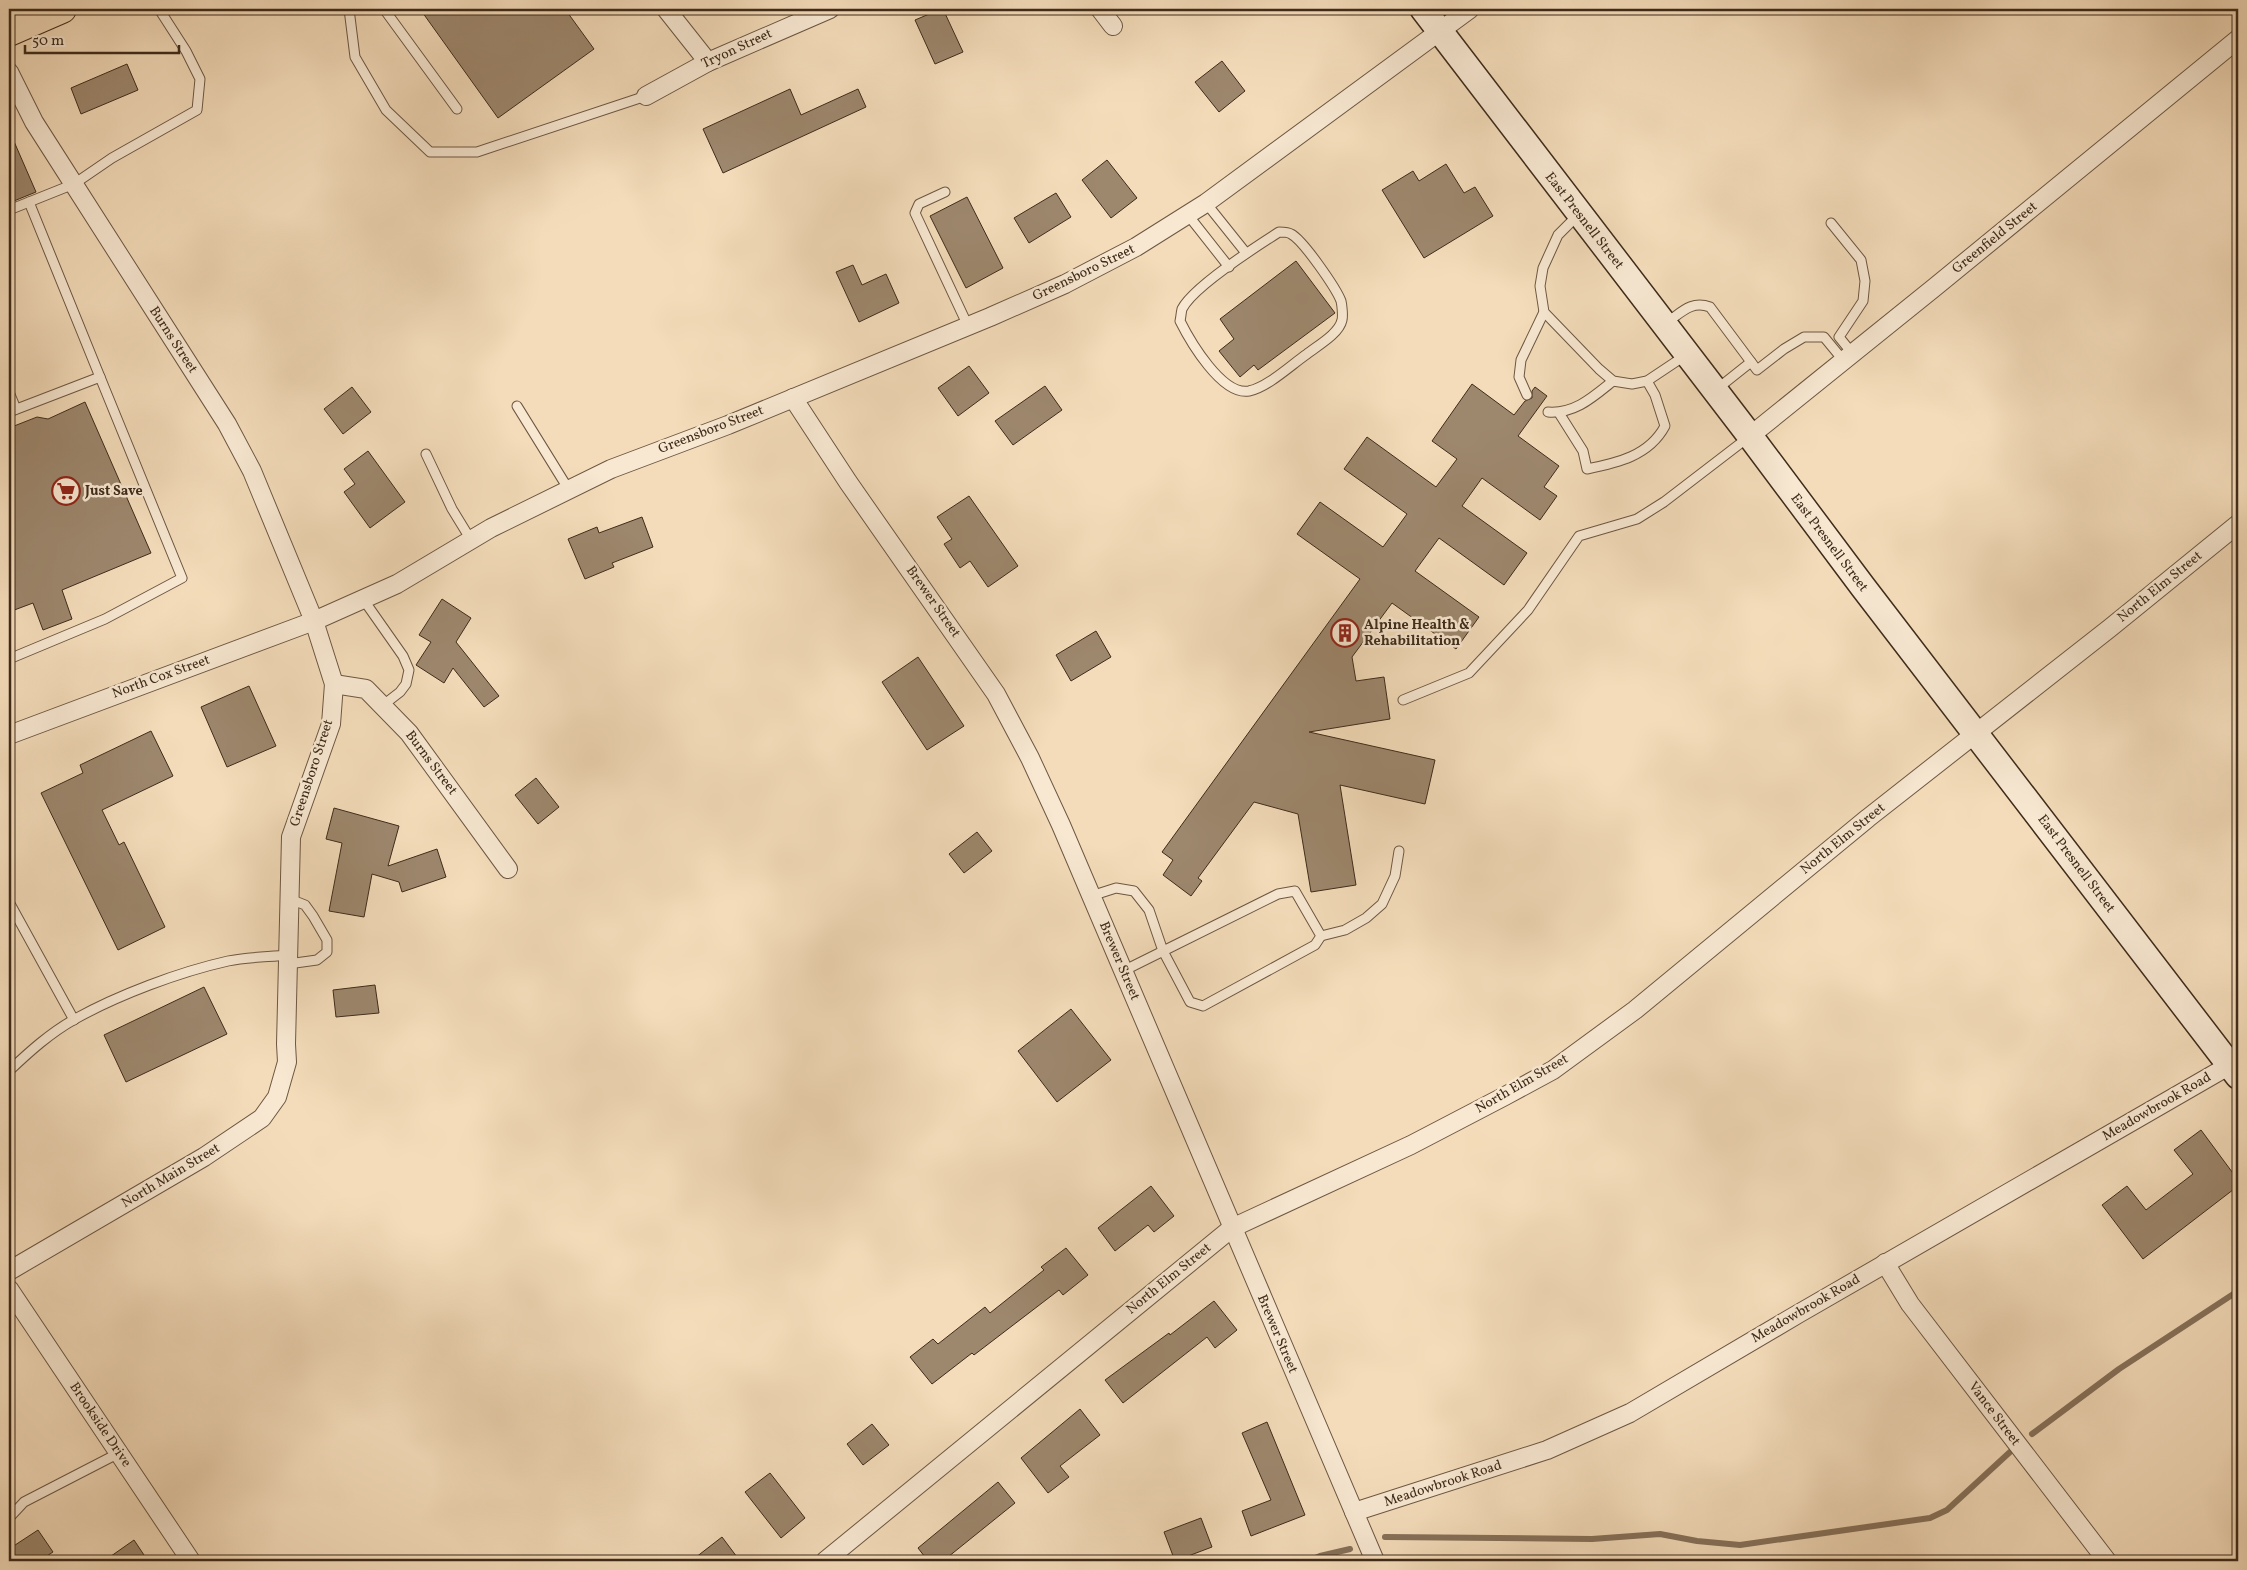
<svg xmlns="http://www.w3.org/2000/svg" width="2247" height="1570" viewBox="0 0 2247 1570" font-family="Vollkorn,serif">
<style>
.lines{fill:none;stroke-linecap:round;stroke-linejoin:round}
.stream{stroke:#86715a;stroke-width:6}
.building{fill:#9d876d;stroke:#3e2b1a}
.lane-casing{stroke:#6c5742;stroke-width:11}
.street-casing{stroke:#6c5742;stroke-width:20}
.secondary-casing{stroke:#3e2b1a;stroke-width:28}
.primary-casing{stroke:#3e2b1a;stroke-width:30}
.lane{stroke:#f8e8d2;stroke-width:9}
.street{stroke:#f8e8d2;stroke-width:18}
.secondary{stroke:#f8e8d2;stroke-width:25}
.primary{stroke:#f4dcba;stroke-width:28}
.labels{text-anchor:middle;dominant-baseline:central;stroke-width:5;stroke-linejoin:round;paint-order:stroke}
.street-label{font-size:14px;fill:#3e2b1a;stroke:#f8e8d2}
.poi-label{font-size:14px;font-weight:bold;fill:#3e2b1a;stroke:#f8e8d2;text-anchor:start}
</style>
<rect width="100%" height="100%" fill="#f4dcba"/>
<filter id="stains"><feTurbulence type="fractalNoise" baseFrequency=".004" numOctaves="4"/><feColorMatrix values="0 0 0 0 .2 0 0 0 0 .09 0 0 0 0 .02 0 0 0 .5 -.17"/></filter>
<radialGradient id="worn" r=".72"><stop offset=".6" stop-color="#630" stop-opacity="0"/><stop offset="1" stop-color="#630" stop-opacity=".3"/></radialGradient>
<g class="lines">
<g class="stream">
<polyline points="2032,1434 2119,1369 2238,1291"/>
<polyline points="1385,1537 1592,1539 1660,1534 1697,1541 1740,1545 1930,1518 1947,1510 2010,1452"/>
<polyline points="1308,1561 1320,1556 1350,1549"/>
</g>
</g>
<g class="building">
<polygon points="420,9 565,9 594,49 498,118"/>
<polygon points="941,9 943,9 963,52 935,64 915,20"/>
<polygon points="1222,61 1245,91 1219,112 1195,82"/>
<polygon points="127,64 138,90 81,114 71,88"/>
<polygon points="790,89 801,115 858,89 866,107 723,173 703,129"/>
<polygon points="9,130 36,192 9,203"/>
<polygon points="1107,160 1137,198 1111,218 1082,180"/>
<polygon points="1446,164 1464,193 1475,187 1493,216 1424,258 1382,190 1413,171 1419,181"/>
<polygon points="1056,193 1071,217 1029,243 1014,218"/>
<polygon points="967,197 1003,268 966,288 930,216"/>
<polygon points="1296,261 1335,313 1258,370 1254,365 1240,377 1219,351 1234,339 1220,319"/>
<polygon points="853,265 862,285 886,274 899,303 859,322 836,272"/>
<polygon points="969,366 989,393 958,416 938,388"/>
<polygon points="1472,384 1514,415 1525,401 1532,398 1532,391 1535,387 1547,396 1518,436 1559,466 1544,487 1557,496 1540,520 1482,478 1462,506 1527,553 1504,585 1439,538 1415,571 1479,617 1456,649 1392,603 1352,657 1356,681 1384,677 1390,719 1309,732 1435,760 1425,804 1340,785 1356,885 1311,892 1298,814 1254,802 1198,878 1202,881 1191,896 1163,875 1173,860 1162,852 1360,579 1297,534 1320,502 1383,547 1407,514 1344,469 1367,437 1436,487 1457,459 1432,441"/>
<polygon points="1045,386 1062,410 1013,445 995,421"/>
<polygon points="352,387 371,412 343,434 324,409"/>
<polygon points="85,402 151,553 62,590 72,619 43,630 33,603 9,612 9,428 37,417 48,419"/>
<polygon points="368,451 405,502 370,528 344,492 355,484 344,469"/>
<polygon points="969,496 1018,566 988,587 970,561 960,568 944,544 952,539 937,517"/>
<polygon points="642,517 653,547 612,563 614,567 585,579 568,539 597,527 599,533"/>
<polygon points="442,599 471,618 456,642 499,696 484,707 453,668 444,683 416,665 431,642 419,635"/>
<polygon points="1096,631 1111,657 1071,681 1056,655"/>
<polygon points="918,657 964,726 927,750 882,682"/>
<polygon points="249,686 276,746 227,767 201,707"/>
<polygon points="151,731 173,776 102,810 119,845 124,842 165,927 118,950 41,793 83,773 80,765"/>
<polygon points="536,778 559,807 538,824 515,795"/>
<polygon points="334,808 399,826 388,866 437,849 446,877 402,892 399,882 372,874 364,917 329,911 342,843 326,839"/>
<polygon points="977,832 992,851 964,873 949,854"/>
<polygon points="375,985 379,1013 336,1017 333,990"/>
<polygon points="204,987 227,1034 126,1082 104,1035"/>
<polygon points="1071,1009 1111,1060 1057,1102 1018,1051"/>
<polygon points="2201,1130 2238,1180 2238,1186 2143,1259 2102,1205 2127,1186 2146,1210 2193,1174 2174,1150"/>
<polygon points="1151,1186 1174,1216 1154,1232 1148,1225 1115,1251 1098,1228"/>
<polygon points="1066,1248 1088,1275 1063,1295 1059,1290 974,1355 972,1353 932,1384 910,1357 933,1339 938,1344 985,1307 990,1313 1044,1270 1041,1267"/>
<polygon points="1214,1301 1237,1330 1215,1348 1207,1337 1123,1403 1105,1380 1169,1333 1170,1335"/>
<polygon points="1080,1409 1100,1435 1060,1466 1069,1477 1048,1493 1021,1458"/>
<polygon points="1267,1422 1305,1515 1251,1536 1242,1511 1271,1500 1242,1433"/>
<polygon points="872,1424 889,1445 863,1465 847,1444"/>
<polygon points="770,1473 805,1518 781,1538 745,1492"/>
<polygon points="998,1482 1015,1503 943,1561 928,1561 918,1548"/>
<polygon points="1201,1518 1212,1547 1175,1561 1164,1532"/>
<polygon points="38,1530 53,1552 39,1561 9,1561 9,1549"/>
<polygon points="722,1537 740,1561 691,1561"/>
<polygon points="134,1540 148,1561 104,1561"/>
</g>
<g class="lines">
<defs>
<g id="lane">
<polyline points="349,9 355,57 386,110 430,152 477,152 646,96"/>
<polyline points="384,9 457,109"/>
<polyline points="945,192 919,204 915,213 968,326"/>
<polyline points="29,202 100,377"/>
<polyline points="1206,203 1246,253"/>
<polyline points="9,210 74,184 112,158 197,110 200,79 186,51 159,9"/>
<polyline points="1579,214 1558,235 1543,268 1540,286 1544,312 1599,369 1613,381 1632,384 1647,381 1686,355"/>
<polyline points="1188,215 1229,267"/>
<polyline points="1831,223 1861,260 1865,281 1863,301 1839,337 1852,353"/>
<path d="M1279 232C1283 232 1288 232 1291 234 1303 240 1336 288 1341 301 1342 305 1343 316 1342 320 1339 334 1317 346 1307 354 1291 365 1268 387 1249 391 1222 396 1190 341 1180 321 1181 317 1181 313 1182 309 1193 287 1257 246 1279 232Z"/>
<path d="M1666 323C1681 313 1691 300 1710 307L1757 370 1784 349 1804 337H1824L1843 360"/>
<polyline points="1717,389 1751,362"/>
<polyline points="9,392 16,409"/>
<polyline points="1527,395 1519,377 1521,360 1544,312"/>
<polyline points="517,406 569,490"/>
<polyline points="9,412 100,377 182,578 105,619 9,659"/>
<path d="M1548 412C1575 414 1593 397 1613 381"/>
<path d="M1559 413 1583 451 1587 469C1617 463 1649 456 1665 426L1655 395 1647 381"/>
<polyline points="426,454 452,509 471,540"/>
<polyline points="363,599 403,656 409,670 406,684 400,692 382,706"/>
<polyline points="1403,700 1469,673 1528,610 1579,536 1637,519 1664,502 1750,436"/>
<polyline points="1091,896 1116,888 1134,891 1149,910 1163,951 1190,1002 1203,1006 1315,945 1321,936 1295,891 1278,894 1123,971"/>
<polyline points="9,902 74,1020"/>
<polyline points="1321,936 1345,930 1366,918 1382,904 1395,876 1399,851"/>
<polyline points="288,964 317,960 327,952 327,940 313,916 305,905 290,899"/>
<path d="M9 1071C29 1052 50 1033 75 1019 118 995 179 972 228 961 247 957 268 957 288 955"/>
<polyline points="9,1518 24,1502 119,1453"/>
</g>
<g id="street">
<polyline points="666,9 708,62"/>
<polyline points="1100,9 1113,26"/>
<polyline points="9,72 34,122 227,424 252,471 314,621 9,735"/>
<polyline points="646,96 708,62 830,9"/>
<polyline points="793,398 848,482 996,694 1030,758 1061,825 1375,1561"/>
<polyline points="1750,436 1935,287 2238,39"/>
<polyline points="334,684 366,689 409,733 508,869"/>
<polyline points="1885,1263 1910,1304 2107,1561"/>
<polyline points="9,1271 204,1157 262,1118 277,1097 287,1062 286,1044 291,837 331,724 334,684 314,621 397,584 491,528 611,469 728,425 990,317 1065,284 1136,247 1206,203 1470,9"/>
<polyline points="9,1289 191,1561"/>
<polyline points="1354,1512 1547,1450 1630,1413 1798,1314 2230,1065"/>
<polyline points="825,1561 1232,1228 1411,1145 1505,1096 1553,1070 1635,1010 1868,818 2110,628 2238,524"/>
</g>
<polyline id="secondary" points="1423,9 1750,436 1863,587 2238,1076"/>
<polyline id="primary" points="9,32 62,9"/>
</defs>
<use href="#lane" class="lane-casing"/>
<use href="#street" class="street-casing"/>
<use href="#secondary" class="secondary-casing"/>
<use href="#primary" class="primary-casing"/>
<use href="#lane" class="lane"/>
<use href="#street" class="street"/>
<use href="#secondary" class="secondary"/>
<use href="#primary" class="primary"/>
</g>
<defs>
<symbol id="supermarket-ring" viewBox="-11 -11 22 22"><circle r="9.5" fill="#f8e8d2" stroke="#8f2418" stroke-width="1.5"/><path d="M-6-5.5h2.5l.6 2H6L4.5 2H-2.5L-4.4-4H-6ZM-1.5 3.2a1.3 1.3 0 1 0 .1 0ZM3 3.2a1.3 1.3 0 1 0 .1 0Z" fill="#8f2418"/></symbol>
<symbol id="building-ring" viewBox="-11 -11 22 22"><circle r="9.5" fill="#f8e8d2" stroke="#8f2418" stroke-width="1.5"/><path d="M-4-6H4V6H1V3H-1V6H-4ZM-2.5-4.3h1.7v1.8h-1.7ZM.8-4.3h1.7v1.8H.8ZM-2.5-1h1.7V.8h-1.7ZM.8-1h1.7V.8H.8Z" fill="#8f2418"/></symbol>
</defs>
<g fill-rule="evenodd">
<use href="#supermarket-ring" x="50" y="475" width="32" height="32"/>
<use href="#building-ring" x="1329" y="617" width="32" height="32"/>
</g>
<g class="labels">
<g class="street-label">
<text transform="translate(737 49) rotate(-25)">Tryon Street</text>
<text transform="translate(1584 221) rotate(52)">East Presnell Street</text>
<text transform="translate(1995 238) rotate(-39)">Greenfield Street</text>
<text transform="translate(1084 273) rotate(-26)">Greensboro Street</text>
<text transform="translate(173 340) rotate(57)">Burns Street</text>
<text transform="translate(711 430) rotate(-21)">Greensboro Street</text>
<text transform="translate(1829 543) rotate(53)">East Presnell Street</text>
<text transform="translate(2160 587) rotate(-39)">North Elm Street</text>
<text transform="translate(933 602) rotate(55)">Brewer Street</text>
<text transform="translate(161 677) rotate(-20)">North Cox Street</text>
<text transform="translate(431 763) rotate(53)">Burns Street</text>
<text transform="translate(312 773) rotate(-72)">Greensboro Street</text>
<text transform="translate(1843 839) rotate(-39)">North Elm Street</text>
<text transform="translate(2076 864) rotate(53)">East Presnell Street</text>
<text transform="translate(1119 961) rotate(67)">Brewer Street</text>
<text transform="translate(1522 1084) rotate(-30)">North Elm Street</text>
<text transform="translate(2157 1107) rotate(-30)">Meadowbrook Road</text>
<text transform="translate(171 1176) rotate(-31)">North Main Street</text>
<text transform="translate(1169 1279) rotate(-39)">North Elm Street</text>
<text transform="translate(1806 1309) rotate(-30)">Meadowbrook Road</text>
<text transform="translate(1277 1334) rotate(67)">Brewer Street</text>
<text transform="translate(1994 1414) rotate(53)">Vance Street</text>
<text transform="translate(100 1425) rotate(56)">Brookside Drive</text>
<text transform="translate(1443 1484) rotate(-18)">Meadowbrook Road</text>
</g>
<g class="poi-label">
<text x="85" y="491">Just Save</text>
<text x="1364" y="625">Alpine Health &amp;<tspan x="1364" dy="16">Rehabilitation</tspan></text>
</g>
</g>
<rect width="2247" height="1570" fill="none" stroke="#f4dcba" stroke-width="30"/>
<rect x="10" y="10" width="2227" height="1550" fill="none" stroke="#3e2b1a" stroke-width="2.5"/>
<rect x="15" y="15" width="2217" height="1540" fill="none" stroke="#3e2b1a"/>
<path d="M25 45v8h154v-8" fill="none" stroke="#3e2b1a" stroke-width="2.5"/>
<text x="32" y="45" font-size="15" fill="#3e2b1a" stroke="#f8e8d2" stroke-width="4" paint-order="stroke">50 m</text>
<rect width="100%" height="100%" filter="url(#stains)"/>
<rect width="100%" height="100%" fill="url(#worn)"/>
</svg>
